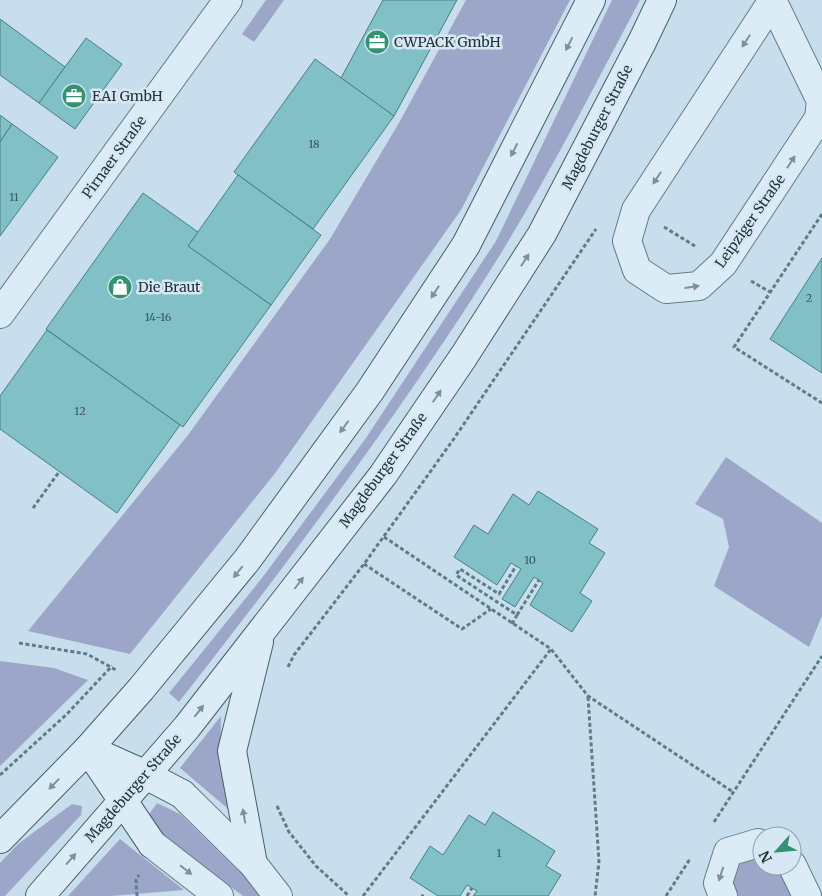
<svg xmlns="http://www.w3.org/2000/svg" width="822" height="896" viewBox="0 0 822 896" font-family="Merriweather,serif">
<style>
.green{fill:#9ca6c9}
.building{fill:#81c0c7;stroke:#467f84}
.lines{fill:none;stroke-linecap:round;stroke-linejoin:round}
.minor-casing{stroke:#5e7e87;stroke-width:30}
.secondary-casing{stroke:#416169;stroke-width:30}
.path{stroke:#5e7e87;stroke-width:3;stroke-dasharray:4 2.5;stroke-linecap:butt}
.minor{stroke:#dbecf7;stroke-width:28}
.secondary{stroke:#dbecf7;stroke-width:28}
.oneway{fill:#7e9098}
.labels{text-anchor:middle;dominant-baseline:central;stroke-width:5;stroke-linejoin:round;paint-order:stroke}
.number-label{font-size:11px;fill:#39575c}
.poi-label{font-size:14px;fill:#213438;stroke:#d7e8f4;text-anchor:start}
.street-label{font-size:14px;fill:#213438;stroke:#d7e8f4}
</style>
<rect width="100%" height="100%" fill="#c8deec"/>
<g class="green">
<polygon points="266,0 284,0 254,42 242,34"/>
<polygon points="466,0 570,0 461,210 276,472 130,654 28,631 188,435 330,239 400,121"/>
<path d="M612 0H640C586 102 534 205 470 302 380 440 281 572 179 702L169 693 262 578 366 438 496 241Z"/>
<polygon points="726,457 822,523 822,616 809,647 714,586 729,547 723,519 695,504"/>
<polygon points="0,661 54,668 88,680 0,766"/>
<polygon points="221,716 220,763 233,813 180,768"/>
<polygon points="157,803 180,814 264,896 243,896 164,837 148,816"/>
<polygon points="72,804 82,806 81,815 5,896 0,896 0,863 18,844"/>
<polygon points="120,839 184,890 111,896 68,896"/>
<polygon points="760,855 762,857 762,866 779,866 793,896 737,896 731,882 737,863"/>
</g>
<g class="building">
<polygon points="383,0 457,0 394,116 341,78"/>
<polygon points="0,19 65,67 39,103 0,75"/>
<polygon points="86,38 122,64 75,129 39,103"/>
<polygon points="315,59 394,116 313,229 234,172"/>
<polygon points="0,115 12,124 0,142"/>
<polygon points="12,124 58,157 0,236 0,142"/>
<polygon points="238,175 321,235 271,305 188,246"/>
<polygon points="143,193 198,232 188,246 271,305 183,427 46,329"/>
<polygon points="822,258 822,373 770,339"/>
<polygon points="47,330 180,425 117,513 0,429 0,396"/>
<polygon points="538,491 598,529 589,543 605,553 580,593 592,601 572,632 530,605 543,583 534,577 515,607 502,599 521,569 511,563 497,585 454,557 474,525 488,534 513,494 529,505"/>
<polygon points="493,812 555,851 546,866 561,875 548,896 473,896 477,891 467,885 460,896 438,896 410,878 430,846 443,855 469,815 485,825"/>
</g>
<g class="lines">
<defs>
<g id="minor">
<polyline points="772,0 821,101 819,118 723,264 699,286 666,289 637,270 627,241 636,210 773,0"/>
<polyline points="0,314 228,0"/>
<polyline points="182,794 253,864 278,896"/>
<polyline points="152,844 219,896"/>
<polyline points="792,865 807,896"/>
<polyline points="723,896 718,883 728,852 758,843 762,845"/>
</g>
<g id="secondary">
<polyline points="88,749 152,844"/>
<polyline points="88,749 144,774 182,794"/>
<polyline points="0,839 88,749 141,689 247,560 370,391 466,245 591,0"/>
<polyline points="253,864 232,751 259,642"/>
<polyline points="40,896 187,727 383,475 464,356 542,234 642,42 662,0"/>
</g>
</defs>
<use href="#minor" class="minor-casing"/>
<use href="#secondary" class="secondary-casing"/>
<g class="path">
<polyline points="822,214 734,347 822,403"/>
<polyline points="664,227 695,246"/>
<polyline points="751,281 770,292"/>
<polyline points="33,508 59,472"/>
<polyline points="384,537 551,649 588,696 733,792"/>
<polyline points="364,564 462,629 491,609"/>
<polyline points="517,615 539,580"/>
<polyline points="512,624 517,615 456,575 460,569 499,594 516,566"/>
<polyline points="19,643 87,654 116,670"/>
<polyline points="288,667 294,655 364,564 453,440 596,229"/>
<polyline points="588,697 599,862 595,896"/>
<polyline points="0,775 67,714 112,666"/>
<polyline points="277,806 289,832 316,866 349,896"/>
<polyline points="714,822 822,656"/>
<polyline points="137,896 136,880 139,875"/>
<polyline points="363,896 551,649"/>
<polyline points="421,896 424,896"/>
<polyline points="467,896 472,888"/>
<polyline points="666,896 690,859"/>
</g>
<use href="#minor" class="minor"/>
<use href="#secondary" class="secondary"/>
</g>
<defs><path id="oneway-solid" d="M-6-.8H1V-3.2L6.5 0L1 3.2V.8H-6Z" transform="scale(1.25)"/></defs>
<g class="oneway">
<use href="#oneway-solid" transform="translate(746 41) rotate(123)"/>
<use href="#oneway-solid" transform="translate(569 44) rotate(117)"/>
<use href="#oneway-solid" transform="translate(514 150) rotate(117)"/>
<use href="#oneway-solid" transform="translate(791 162) rotate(-57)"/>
<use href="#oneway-solid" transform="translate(657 178) rotate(123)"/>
<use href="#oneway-solid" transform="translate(525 260) rotate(-57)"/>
<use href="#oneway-solid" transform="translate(692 287) rotate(-8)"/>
<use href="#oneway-solid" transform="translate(435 292) rotate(123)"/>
<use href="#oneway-solid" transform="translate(437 396) rotate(-56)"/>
<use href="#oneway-solid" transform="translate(344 427) rotate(126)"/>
<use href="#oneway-solid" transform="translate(238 572) rotate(129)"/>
<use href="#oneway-solid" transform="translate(299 583) rotate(-53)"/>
<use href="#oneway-solid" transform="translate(199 711) rotate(-52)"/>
<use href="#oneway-solid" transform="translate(54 784) rotate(134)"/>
<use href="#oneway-solid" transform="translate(244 816) rotate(-100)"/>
<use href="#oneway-solid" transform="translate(71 859) rotate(-49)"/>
<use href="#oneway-solid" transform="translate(186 870) rotate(38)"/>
<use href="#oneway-solid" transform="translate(721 874) rotate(108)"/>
</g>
<defs>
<symbol id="office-disc" viewBox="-11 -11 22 22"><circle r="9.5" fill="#329272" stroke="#d7e8f4"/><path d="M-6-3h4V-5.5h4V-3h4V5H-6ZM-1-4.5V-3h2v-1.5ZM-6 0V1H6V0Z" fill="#fff"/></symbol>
<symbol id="shop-disc" viewBox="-11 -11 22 22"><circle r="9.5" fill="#329272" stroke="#d7e8f4"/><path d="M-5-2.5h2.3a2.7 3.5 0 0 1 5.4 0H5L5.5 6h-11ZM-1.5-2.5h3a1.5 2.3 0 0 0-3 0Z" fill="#fff"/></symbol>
</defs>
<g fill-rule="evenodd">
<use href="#office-disc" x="363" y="28" width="28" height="28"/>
<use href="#office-disc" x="60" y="82" width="28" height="28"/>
<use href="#shop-disc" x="106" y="273" width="28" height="28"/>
</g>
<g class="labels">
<g class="number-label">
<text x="314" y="144">18</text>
<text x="14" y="197">11</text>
<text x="809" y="298">2</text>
<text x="158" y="317">14-16</text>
<text x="80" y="411">12</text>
<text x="530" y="560">10</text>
<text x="499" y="853">1</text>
</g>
<g class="poi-label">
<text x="394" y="42">CWPACK GmbH</text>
<text x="92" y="96">EAI GmbH</text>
<text x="138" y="287">Die Braut</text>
</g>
<g class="street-label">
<text transform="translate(597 127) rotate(-63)">Magdeburger Straße</text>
<text transform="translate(114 157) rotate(-54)">Pirnaer Straße</text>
<text transform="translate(750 221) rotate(-55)">Leipziger Straße</text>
<text transform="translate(383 470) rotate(-54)">Magdeburger Straße</text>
<text transform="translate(133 788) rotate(-49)">Magdeburger Straße</text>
</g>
</g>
<g transform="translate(777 851) rotate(243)"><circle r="24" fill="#d7e8f4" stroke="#8ea0a9"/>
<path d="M0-4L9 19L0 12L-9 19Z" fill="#329272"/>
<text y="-8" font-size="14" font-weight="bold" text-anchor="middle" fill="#213438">N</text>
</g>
</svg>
